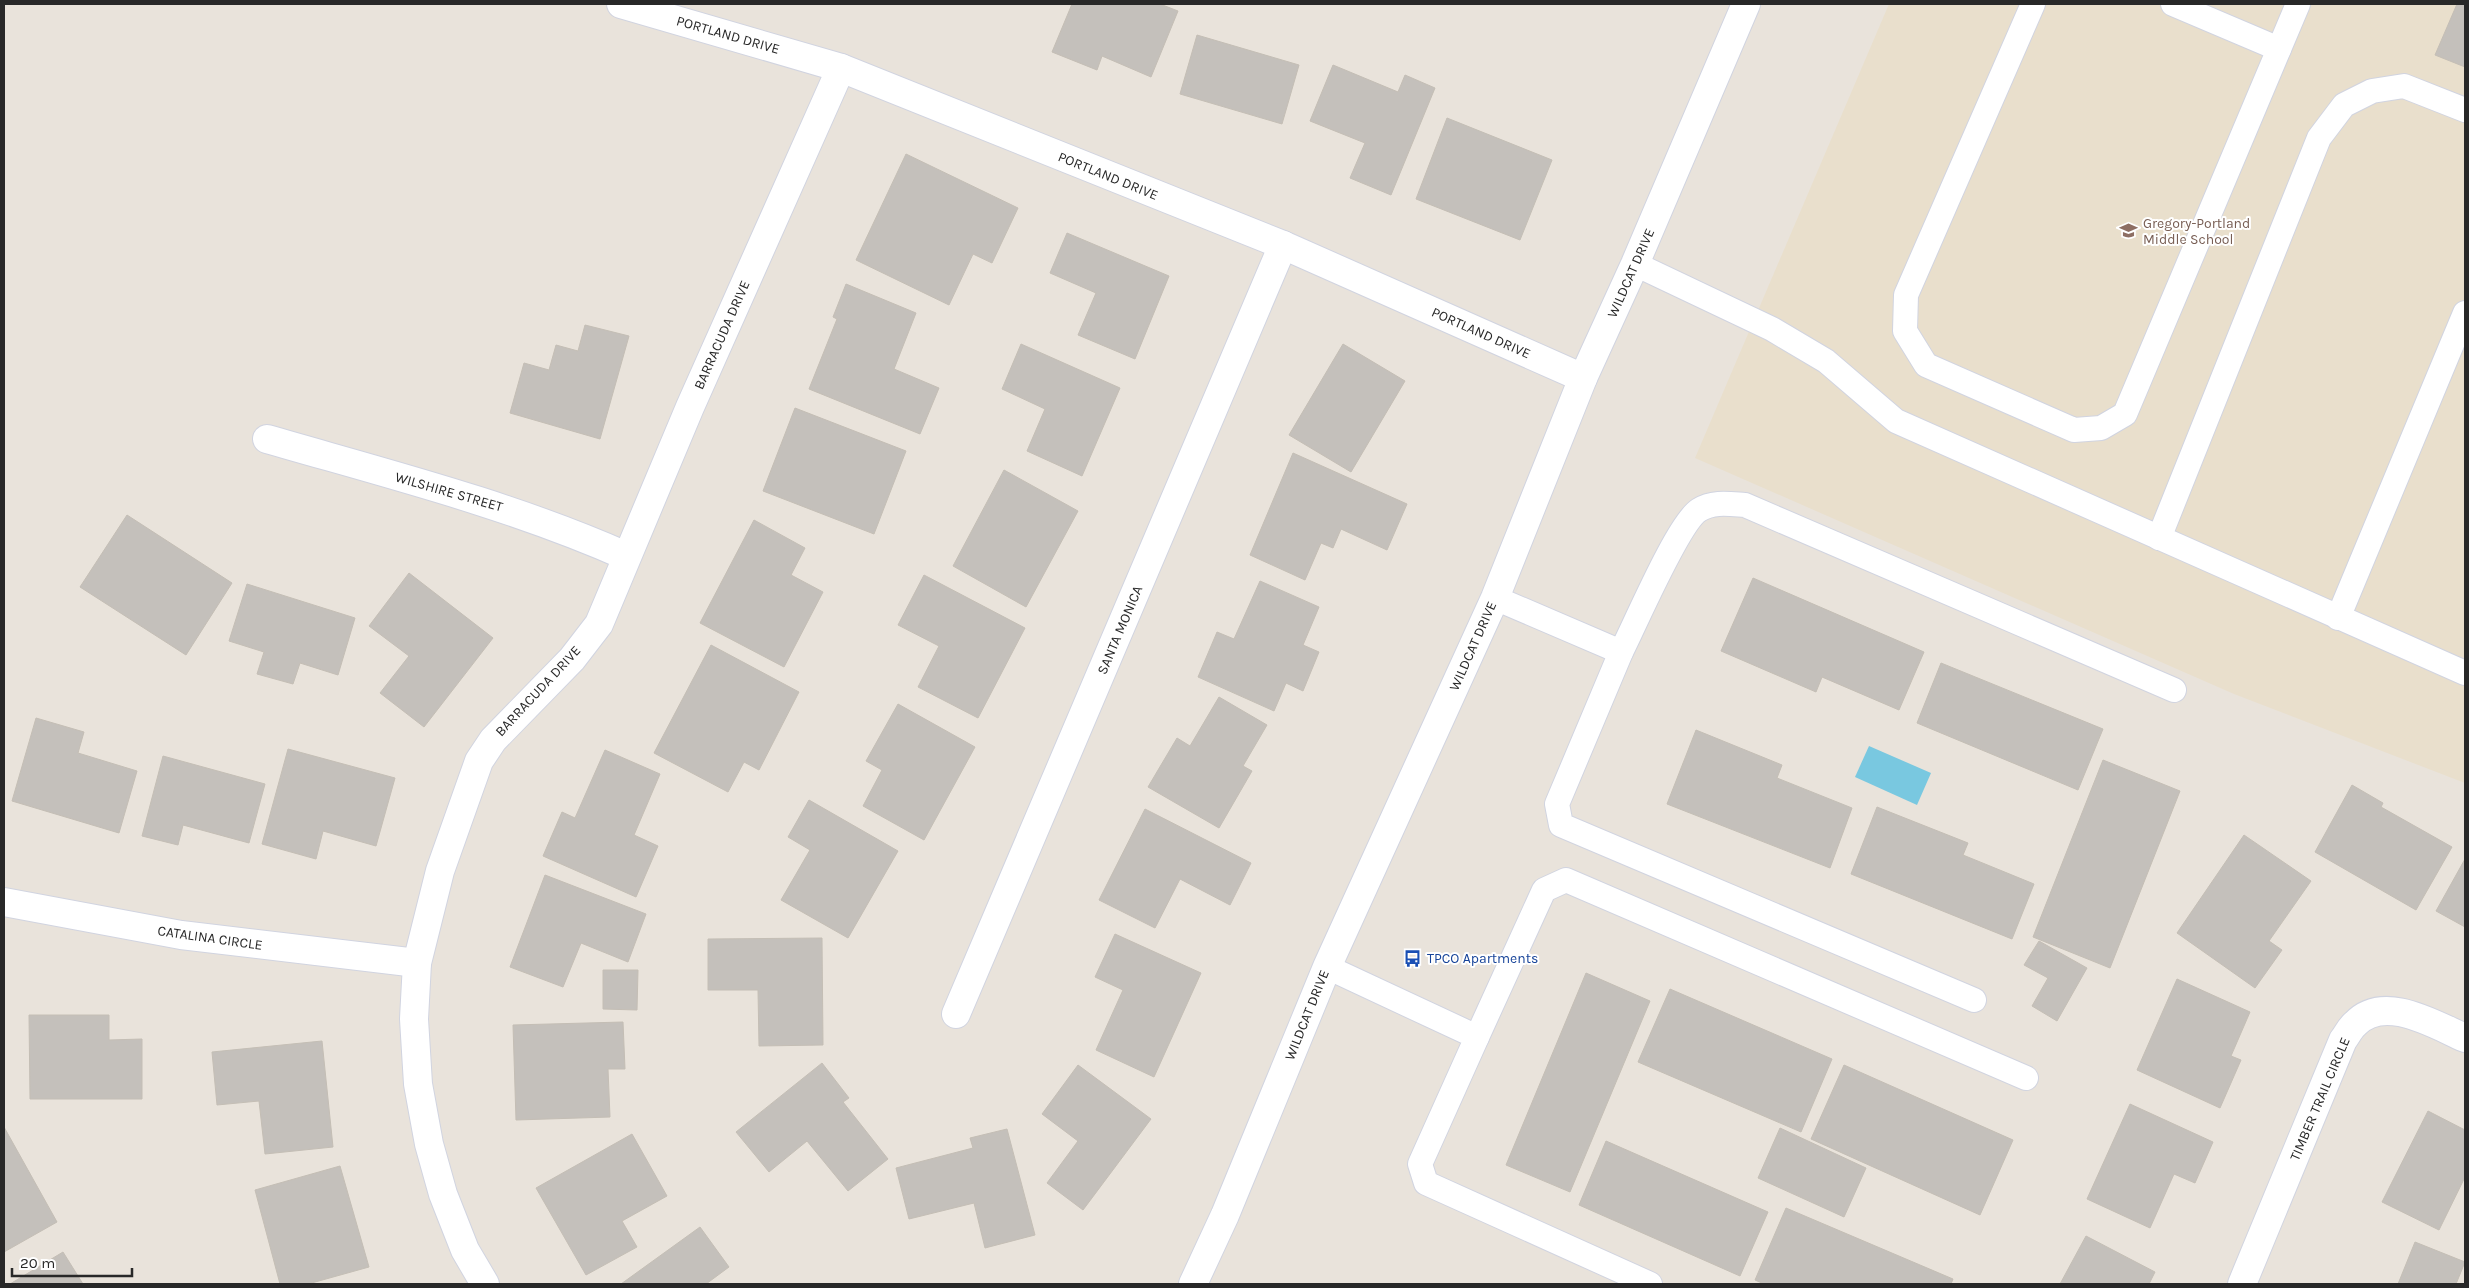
<svg xmlns="http://www.w3.org/2000/svg" width="2469" height="1288" viewBox="0 0 2469 1288" font-family="Karla,sans-serif">
<style>
.education{fill:#e9dfcc}
.water{fill:#79c8e0}
.building{fill:#c4c0bb;stroke:#c4beb5}
.lines{fill:none;stroke-linecap:round;stroke-linejoin:round}
.service-casing{stroke:#d1d4e0;stroke-width:26}
.minor-casing{stroke:#d1d4e0;stroke-width:30}
.secondary-casing{stroke:#d1d4e0;stroke-width:30}
.service{stroke:#fff;stroke-width:24}
.minor{stroke:#fff;stroke-width:28}
.secondary{stroke:#fff;stroke-width:28}
.labels{text-anchor:middle;dominant-baseline:central;stroke-width:4;stroke-linejoin:round;paint-order:stroke}
.street-label{font-size:14px;fill:#282828;stroke:#fff}
.education-label{font-size:14px;fill:#785e54;stroke:#fff;text-anchor:start}
.transit-label{font-size:14px;fill:#164399;stroke:#fff;text-anchor:start}
</style>
<rect width="100%" height="100%" fill="#e9e3db"/>
<polygon class="education" points="1889,4 2465,4 2465,783 2234,694 1695,458"/>
<polygon class="water" points="1869,746 1931,773 1917,805 1855,777"/>
<g class="building">
<polygon points="1072,4 1160,4 1178,11 1151,77 1102,56 1097,70 1052,52"/>
<polygon points="2457,4 2465,4 2465,67 2435,55"/>
<polygon points="1197,35 1299,65 1282,124 1180,94"/>
<polygon points="1333,65 1398,92 1405,75 1435,88 1391,195 1350,178 1365,143 1310,121"/>
<polygon points="1447,118 1552,160 1520,240 1416,199"/>
<polygon points="906,154 1018,208 992,263 973,254 949,305 856,260"/>
<polygon points="1067,233 1169,276 1135,359 1078,335 1096,293 1050,273"/>
<polygon points="846,284 916,313 894,369 939,388 920,434 809,389 837,319 833,317"/>
<polygon points="585,325 629,336 600,439 510,413 524,363 549,370 556,345 578,351"/>
<polygon points="1021,344 1120,388 1082,476 1027,451 1045,409 1002,389"/>
<polygon points="1343,344 1405,381 1351,472 1289,435"/>
<polygon points="795,408 906,451 874,534 763,491"/>
<polygon points="1293,453 1407,504 1387,550 1341,529 1333,548 1321,543 1305,580 1250,555"/>
<polygon points="1004,470 1078,511 1026,607 953,566"/>
<polygon points="127,515 232,583 186,655 80,587"/>
<polygon points="754,520 805,548 791,575 823,592 784,667 700,623"/>
<polygon points="409,573 493,638 424,727 380,693 409,656 369,626"/>
<polygon points="924,575 1025,628 978,718 918,687 939,646 898,625"/>
<polygon points="1753,578 1924,652 1899,710 1822,677 1816,692 1721,651"/>
<polygon points="1260,581 1319,607 1303,645 1319,652 1303,691 1286,683 1274,711 1198,677 1217,632 1234,639"/>
<polygon points="247,584 355,618 338,675 300,663 293,684 257,674 264,652 229,641"/>
<polygon points="711,645 799,692 759,770 744,762 728,792 654,753"/>
<polygon points="1941,663 2103,729 2078,790 1917,723"/>
<polygon points="1219,697 1267,725 1243,766 1252,771 1219,828 1148,787 1177,738 1190,746"/>
<polygon points="898,704 975,747 924,840 863,806 882,770 866,761"/>
<polygon points="36,718 84,732 78,753 137,771 119,833 12,801"/>
<polygon points="1696,730 1782,765 1777,778 1852,808 1830,868 1667,804"/>
<polygon points="288,749 395,778 376,846 323,831 316,859 262,844"/>
<polygon points="605,750 660,774 634,835 658,846 636,897 543,856 562,812 575,818"/>
<polygon points="163,756 265,784 249,843 183,825 178,845 142,836"/>
<polygon points="2103,760 2180,791 2110,968 2033,937"/>
<polygon points="2352,785 2383,803 2381,807 2452,847 2416,910 2315,852"/>
<polygon points="809,800 898,851 848,938 781,900 810,850 788,837"/>
<polygon points="1877,807 1968,843 1963,855 2034,884 2012,939 1851,874"/>
<polygon points="1145,809 1251,863 1230,905 1180,879 1155,928 1099,900"/>
<polygon points="2244,835 2311,881 2269,941 2282,950 2255,988 2177,933"/>
<polygon points="2465,859 2465,927 2436,911"/>
<polygon points="545,875 646,914 628,962 581,943 563,987 510,967"/>
<polygon points="1115,934 1201,973 1154,1077 1096,1050 1123,990 1095,977"/>
<polygon points="822,938 823,1045 759,1046 758,990 708,990 708,939"/>
<polygon points="2039,941 2087,968 2057,1021 2032,1006 2048,978 2024,965"/>
<polygon points="603,970 638,970 637,1010 603,1009"/>
<polygon points="1586,973 1650,1001 1570,1192 1506,1165"/>
<polygon points="2177,979 2250,1012 2231,1056 2241,1060 2220,1108 2137,1070"/>
<polygon points="1670,989 1832,1059 1801,1132 1638,1062"/>
<polygon points="29,1015 109,1015 109,1040 142,1039 142,1099 30,1099"/>
<polygon points="623,1022 625,1069 608,1069 610,1117 516,1120 513,1025"/>
<polygon points="322,1041 333,1147 265,1154 259,1101 217,1105 212,1052"/>
<polygon points="822,1063 849,1098 843,1102 888,1159 848,1191 807,1141 769,1172 736,1132"/>
<polygon points="1078,1065 1151,1119 1083,1210 1047,1183 1078,1141 1042,1114"/>
<polygon points="1844,1065 2013,1140 1980,1215 1811,1139"/>
<polygon points="2130,1104 2213,1142 2195,1183 2174,1174 2150,1228 2087,1199"/>
<polygon points="2428,1111 2465,1130 2465,1177 2439,1230 2382,1202"/>
<polygon points="4,1127 57,1222 4,1252"/>
<polygon points="1780,1128 1866,1168 1844,1217 1758,1178"/>
<polygon points="1007,1129 1035,1235 985,1248 974,1203 909,1219 896,1168 973,1148 970,1138"/>
<polygon points="632,1134 667,1196 622,1221 637,1247 586,1275 536,1188"/>
<polygon points="1606,1141 1768,1212 1740,1276 1579,1205"/>
<polygon points="340,1166 369,1267 308,1284 280,1284 255,1190"/>
<polygon points="1786,1208 1953,1279 1951,1284 1764,1284 1755,1280"/>
<polygon points="700,1227 729,1267 706,1284 621,1284"/>
<polygon points="2086,1236 2155,1272 2149,1284 2060,1284"/>
<polygon points="2415,1242 2465,1262 2456,1284 2398,1284"/>
<polygon points="63,1252 83,1284 10,1284"/>
</g>
<g class="lines">
<defs>
<g id="service">
<polyline points="2033,4 1906,295 1905,331 1926,365 2074,430 2101,428 2125,414 2298,4"/>
<polyline points="2173,4 2279,49"/>
<polyline points="1635,264 1772,329 1826,361 1896,421 2465,673"/>
<polyline points="2159,538 2319,138 2344,105 2372,91 2404,86 2465,110"/>
<path d="M1495 598 1621 652C1635 625 1678 523 1699 510 1713 501 1730 504 1745 505L2174 690"/>
<polyline points="2338,618 2465,313"/>
<polyline points="1621,652 1557,804 1561,825 1974,1000"/>
<polyline points="1327,967 1477,1037 1420,1164 1426,1183 1650,1284"/>
<polyline points="1477,1037 1544,890 1566,880 2026,1078"/>
</g>
<g id="minor">
<polyline points="621,4 841,68 1283,245 1583,378"/>
<path d="M267 439C388 474 511 505 626 556"/>
<polyline points="4,902 181,935 417,963"/>
<polyline points="956,1014 1283,245"/>
<polyline points="485,1284 465,1250 443,1194 429,1144 418,1084 414,1019 417,963 440,871 479,761 493,740 572,659 599,624 690,407 841,68"/>
<path d="M2242 1284 2343 1040C2347 1035 2350 1028 2355 1024 2384 993 2435 1025 2465 1038"/>
</g>
<polyline id="secondary" points="1193,1284 1225,1215 1327,967 1495,598 1583,378 1635,264 1746,4"/>
</defs>
<use href="#service" class="service-casing"/>
<use href="#minor" class="minor-casing"/>
<use href="#secondary" class="secondary-casing"/>
<use href="#service" class="service"/>
<use href="#minor" class="minor"/>
<use href="#secondary" class="secondary"/>
</g>
<defs>
<symbol id="school-bare" viewBox="-9 -9 18 18"><path d="M0-5L7-2L0 1L-7-2ZM-4 1L0 2.5L4 1V4Q0 6-4 4Z" fill="#8d6e63" stroke="#fff" stroke-width="2.5" paint-order="stroke"/></symbol>
<symbol id="bus-bare" viewBox="-9 -9 18 18"><path d="M-5-6H5V4H4V6H2V4H-2V6H-4V4H-5ZM-3.5-4V0h7V-4ZM-3.5 1.2v1.5H-2V1.2ZM2 1.2v1.5H3.5V1.2Z" fill="#1a4fb4" stroke="#fff" stroke-width="2.5" paint-order="stroke"/></symbol>
</defs>
<g fill-rule="evenodd">
<use href="#school-bare" x="2116" y="218" width="25" height="25"/>
<use href="#bus-bare" x="1400" y="946" width="25" height="25"/>
</g>
<g class="labels">
<g class="street-label">
<text transform="translate(728 35) rotate(16)">PORTLAND DRIVE</text>
<text transform="translate(1108 176) rotate(22)">PORTLAND DRIVE</text>
<text transform="translate(1631 273) rotate(-66)">WILDCAT DRIVE</text>
<text transform="translate(1481 333) rotate(24)">PORTLAND DRIVE</text>
<text transform="translate(722 335) rotate(-66)">BARRACUDA DRIVE</text>
<text transform="translate(449 492) rotate(16)">WILSHIRE STREET</text>
<text transform="translate(1120 630) rotate(-67)">SANTA MONICA</text>
<text transform="translate(1473 646) rotate(-66)">WILDCAT DRIVE</text>
<text transform="translate(538 691) rotate(-47)">BARRACUDA DRIVE</text>
<text transform="translate(210 938) rotate(8)">CATALINA CIRCLE</text>
<text transform="translate(1307 1015) rotate(-68)">WILDCAT DRIVE</text>
<text transform="translate(2320 1099) rotate(-67)">TIMBER TRAIL CIRCLE</text>
</g>
<g class="education-label">
<text x="2143" y="223">Gregory-Portland<tspan x="2143" dy="16">Middle School</tspan></text>
</g>
<g class="transit-label">
<text x="1427" y="958">TPCO Apartments</text>
</g>
</g>
<rect width="2469" height="1288" fill="none" stroke="#282828" stroke-width="10"/>
<path d="M12 1268v8h120v-8" fill="none" stroke="#282828" stroke-width="2.5"/>
<text x="20" y="1268" font-size="15" fill="#282828" stroke="#ffffff" stroke-width="4" paint-order="stroke">20 m</text>
</svg>
